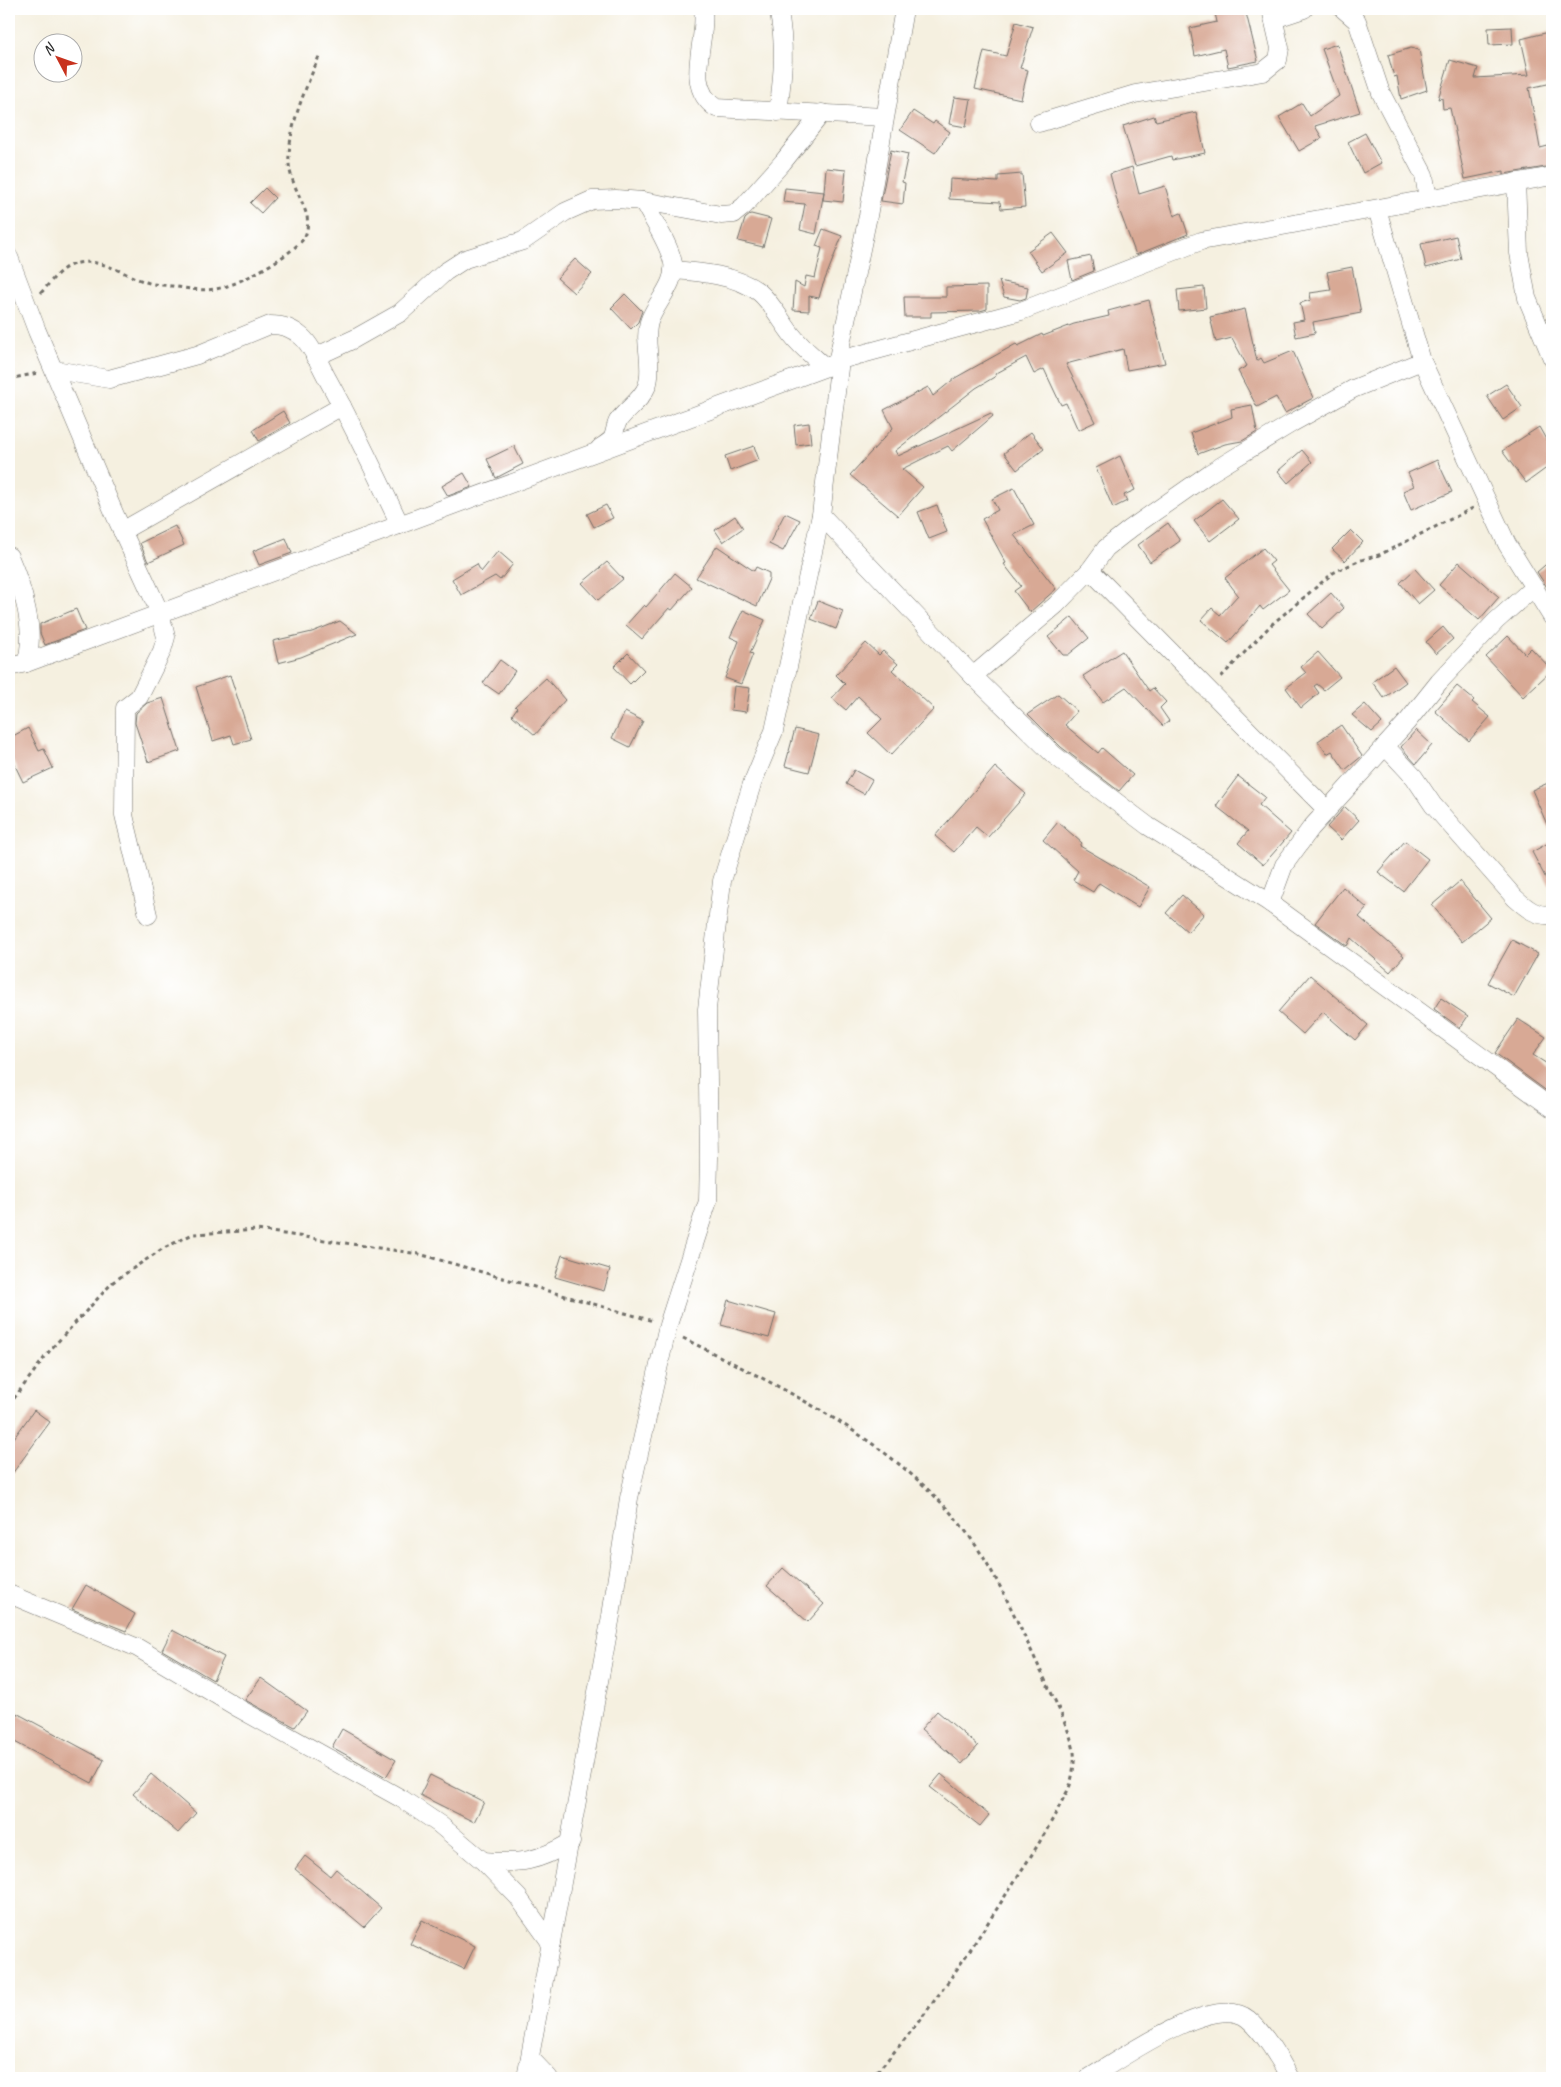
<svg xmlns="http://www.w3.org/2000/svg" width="1561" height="2087" viewBox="0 0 1561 2087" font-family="Caveat,sans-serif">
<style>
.building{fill:#d8a995}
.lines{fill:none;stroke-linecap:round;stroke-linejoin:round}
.minor-casing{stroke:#72706a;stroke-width:19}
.path{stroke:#72706a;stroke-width:3;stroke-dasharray:4 4;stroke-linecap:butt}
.minor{stroke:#fff;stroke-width:18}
</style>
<rect width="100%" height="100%" fill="#fff"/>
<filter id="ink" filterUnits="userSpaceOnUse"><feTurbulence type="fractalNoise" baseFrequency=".02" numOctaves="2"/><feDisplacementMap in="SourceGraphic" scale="10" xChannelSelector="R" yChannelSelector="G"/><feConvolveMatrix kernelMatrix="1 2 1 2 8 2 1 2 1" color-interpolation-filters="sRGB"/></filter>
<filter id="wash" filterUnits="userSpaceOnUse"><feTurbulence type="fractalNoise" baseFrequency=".0096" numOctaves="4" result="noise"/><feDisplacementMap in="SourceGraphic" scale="20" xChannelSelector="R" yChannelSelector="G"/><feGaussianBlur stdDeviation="1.12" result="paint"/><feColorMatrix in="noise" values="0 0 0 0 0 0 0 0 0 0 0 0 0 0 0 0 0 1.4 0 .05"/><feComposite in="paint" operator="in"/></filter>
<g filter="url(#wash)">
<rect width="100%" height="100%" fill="#f5f0e0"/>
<g id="blocks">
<g class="building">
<polygon points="1214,9 1245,9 1258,61 1228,67 1224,49 1195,56 1190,28 1217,22"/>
<polygon points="1016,22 1033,27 1020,68 1028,70 1021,99 975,89 984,51 1006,56"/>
<polygon points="1512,27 1513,44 1489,45 1488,28"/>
<polygon points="1549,32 1552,50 1552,83 1529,88 1540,148 1552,145 1552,166 1504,174 1504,171 1465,179 1450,108 1443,109 1442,98 1438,99 1450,60 1478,68 1475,78 1529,75 1521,39"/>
<polygon points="1337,44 1360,112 1315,126 1322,138 1299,151 1279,117 1302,103 1310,116 1339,96 1322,49"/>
<polygon points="1411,48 1419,50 1427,90 1401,99 1397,76 1394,77 1388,55"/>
<polygon points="954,97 971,99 966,127 949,124"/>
<polygon points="913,111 933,124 935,121 950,132 935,153 900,130"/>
<polygon points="1196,112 1205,153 1172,160 1171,156 1135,166 1123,126 1154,116 1156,121"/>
<polygon points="1365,133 1381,163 1363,173 1348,142"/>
<polygon points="891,150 908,154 902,182 905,183 903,204 881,201"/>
<polygon points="1132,167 1139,194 1165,186 1174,216 1181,213 1188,234 1136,255 1120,212 1110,174"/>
<polygon points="826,168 846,170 843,202 823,200 824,192 816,234 800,230 805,204 783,202 785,188 824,192"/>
<polygon points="1022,174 1025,207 1001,209 1000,202 949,199 950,179 998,182 998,176"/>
<polygon points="265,188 275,198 261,213 250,203"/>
<polygon points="751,214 771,219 763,247 738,241 745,219"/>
<polygon points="823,229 842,236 822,287 819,298 809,296 809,311 793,310 795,282 804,287 806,276 815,278 822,248 816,246"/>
<polygon points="1053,233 1068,253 1042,271 1028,251"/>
<polygon points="1456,236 1461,259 1426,268 1421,244"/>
<polygon points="1091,256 1094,271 1072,280 1068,261"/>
<polygon points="575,259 592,274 574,293 557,278"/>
<polygon points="1352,267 1361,313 1313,322 1315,333 1296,337 1293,322 1304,320 1300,303 1311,300 1310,293 1331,290 1327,272"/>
<polygon points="999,281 1028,287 1026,298 1020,300 1004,297"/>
<polygon points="987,286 987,309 980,311 931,312 931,317 905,317 904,297 946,297 946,287"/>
<polygon points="1204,287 1206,308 1179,311 1177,290"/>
<polygon points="625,294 642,311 638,322 631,329 611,308"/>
<polygon points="1149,300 1165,363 1127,370 1123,349 1066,364 1095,422 1078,430 1066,403 1061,405 1044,369 1034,374 1026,357 995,374 996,376 976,388 895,451 898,456 991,413 993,416 952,451 948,446 902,469 923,487 898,516 850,475 893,428 884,410 928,387 933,396 955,378 1016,344 1018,346 1042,334 1043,336 1074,324 1109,316 1108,311"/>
<polygon points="1245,309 1257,361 1261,358 1264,363 1293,351 1313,398 1285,413 1276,397 1257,407 1238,371 1247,366 1232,338 1216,342 1210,317"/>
<polygon points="1506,384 1522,407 1503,420 1487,396"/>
<polygon points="1252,405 1257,432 1242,441 1225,444 1198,454 1191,433 1232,417 1231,409"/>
<polygon points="283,411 290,423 259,441 253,430"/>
<polygon points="809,423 811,443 796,445 794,425"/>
<polygon points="1539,427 1552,450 1552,464 1526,483 1502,451"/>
<polygon points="1031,432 1044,449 1017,470 1004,453"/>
<polygon points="514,446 523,464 496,478 487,459"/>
<polygon points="754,446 759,460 730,471 725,456"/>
<polygon points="1302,450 1312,462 1288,483 1278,471"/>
<polygon points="1120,456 1135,490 1124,495 1127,501 1113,508 1096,468"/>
<polygon points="1437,460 1452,492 1411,510 1403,491 1414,486 1408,473"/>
<polygon points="464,473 472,487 448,496 442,486"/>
<polygon points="1014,488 1034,525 1014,535 1056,589 1030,612 1014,591 1021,586 1004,564 1006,563 982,519 998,510 992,499"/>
<polygon points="1222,499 1239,519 1210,541 1194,521"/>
<polygon points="606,505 613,518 594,527 587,514"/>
<polygon points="937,505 947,532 929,539 918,512"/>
<polygon points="785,513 800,520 783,551 769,544"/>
<polygon points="735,516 743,528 723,542 715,530"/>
<polygon points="1168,523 1180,541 1150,562 1138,545"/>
<polygon points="175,526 184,545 148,562 140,543"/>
<polygon points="1351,530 1363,542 1345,561 1332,549"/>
<polygon points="286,538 292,553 259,565 253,551"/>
<polygon points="717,546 754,571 756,567 769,573 769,579 757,606 696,578"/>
<polygon points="1263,548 1274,561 1269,565 1289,590 1263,610 1260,606 1228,643 1201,620 1212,608 1220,615 1238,595 1225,578"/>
<polygon points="498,551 513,564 500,580 495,576 461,595 452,579 477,564 481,572"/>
<polygon points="1552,559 1552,595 1537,572"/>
<polygon points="607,562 623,579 598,600 582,583"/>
<polygon points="1459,562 1499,597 1479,620 1439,585"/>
<polygon points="1415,569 1434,590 1418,604 1400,583"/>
<polygon points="675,573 692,587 672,610 669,608 642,639 626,625 644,605 646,607"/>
<polygon points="1331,593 1344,608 1322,629 1308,614"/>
<polygon points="818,601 843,611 836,629 811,619"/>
<polygon points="76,609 85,630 45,645 40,633 40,624"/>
<polygon points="743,610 765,620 750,653 753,654 741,684 725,678 739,641 730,637"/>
<polygon points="1072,617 1089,638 1068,655 1063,655 1048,637"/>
<polygon points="340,621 357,634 301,657 278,663 273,641 312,632"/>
<polygon points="1443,627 1453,639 1436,654 1426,642"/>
<polygon points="1508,636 1525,654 1531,648 1552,670 1523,697 1486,657"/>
<polygon points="866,643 879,655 883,651 898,664 892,670 934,709 891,755 868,733 882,719 858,696 846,710 832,698 845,684 836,675"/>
<polygon points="1122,651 1149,691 1153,688 1166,702 1160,708 1169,721 1163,726 1126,687 1103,702 1083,676"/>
<polygon points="1318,652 1340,677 1324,690 1317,684 1314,686 1319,693 1301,708 1286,688 1306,673 1301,667"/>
<polygon points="628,653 644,670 630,684 614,667"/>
<polygon points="500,660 515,671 499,694 483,683"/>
<polygon points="1394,666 1406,682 1384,698 1372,682"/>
<polygon points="230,675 251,739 234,744 231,735 213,741 196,687"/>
<polygon points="546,678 565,700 535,735 512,715 517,708 515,706"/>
<polygon points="734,686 750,688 746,712 731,710"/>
<polygon points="1457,686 1474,700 1472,702 1490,717 1469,741 1435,711"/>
<polygon points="1058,694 1077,711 1065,725 1098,753 1102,748 1133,775 1119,791 1061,747 1028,714"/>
<polygon points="163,698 180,751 148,762 135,723 136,713 147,703"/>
<polygon points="1365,704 1382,723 1372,732 1352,715"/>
<polygon points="625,712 643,721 630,747 612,738"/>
<polygon points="1341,725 1362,756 1345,770 1332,751 1327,754 1318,741"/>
<polygon points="28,728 39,751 44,749 53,768 23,782 9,753 9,738"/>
<polygon points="795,729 819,735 809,772 785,766"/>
<polygon points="1416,730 1432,745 1416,764 1401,747"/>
<polygon points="995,767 1026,794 988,837 976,827 954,852 935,836"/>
<polygon points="854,770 872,780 864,794 846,784"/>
<polygon points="1238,776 1265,797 1259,805 1291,833 1263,865 1238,843 1248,831 1216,806"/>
<polygon points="1548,783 1552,794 1552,836 1532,790"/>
<polygon points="1345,807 1359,820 1341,840 1327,827"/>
<polygon points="1058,822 1082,843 1080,846 1150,887 1138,907 1099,883 1093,892 1073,880 1078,871 1043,840"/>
<polygon points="1405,841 1428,859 1403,891 1378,872"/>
<polygon points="1552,841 1552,890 1532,852"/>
<polygon points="1460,881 1491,918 1462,942 1432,905"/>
<polygon points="1343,887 1367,908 1359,917 1404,956 1390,972 1351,938 1347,946 1315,923"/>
<polygon points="1182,895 1204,914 1188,932 1166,913"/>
<polygon points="1512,940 1538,954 1514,997 1488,983"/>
<polygon points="1310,975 1368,1025 1355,1040 1323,1012 1303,1034 1278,1012"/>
<polygon points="1441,998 1468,1016 1460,1028 1434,1009"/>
<polygon points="1518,1019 1546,1037 1533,1055 1552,1067 1552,1095 1495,1053"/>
<polygon points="562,1255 610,1269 604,1291 555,1277"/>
<polygon points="728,1300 776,1314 769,1338 721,1325"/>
<polygon points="34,1410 50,1422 9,1478 9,1445"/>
<polygon points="783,1568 824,1604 808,1622 767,1586"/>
<polygon points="86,1585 135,1614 126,1631 72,1609"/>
<polygon points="172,1630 224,1657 213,1680 162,1650"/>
<polygon points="261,1678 307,1711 295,1727 245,1700"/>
<polygon points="9,1709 104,1760 92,1783 9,1739"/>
<polygon points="937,1711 978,1746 962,1764 921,1729"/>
<polygon points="342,1729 396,1760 386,1777 332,1747"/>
<polygon points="151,1774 196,1813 178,1833 133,1794"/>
<polygon points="941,1774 989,1815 980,1826 930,1787"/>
<polygon points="430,1775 484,1802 474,1822 420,1795"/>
<polygon points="305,1856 330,1876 336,1869 381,1908 364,1927 295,1869"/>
<polygon points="422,1920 475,1946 464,1969 410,1944"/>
</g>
</g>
</g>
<g filter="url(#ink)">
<use href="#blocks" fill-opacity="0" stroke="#72706a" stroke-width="1"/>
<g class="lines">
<defs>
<g id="minor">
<path d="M703 9C708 42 682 85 716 108L884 117"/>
<polyline points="1343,9 1357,21 1381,93 1424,175 1428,199"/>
<polyline points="1274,19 1304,9"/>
<path d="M778 112C783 76 786 44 778 9"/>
<polyline points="1039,123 1135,94 1263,72 1278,60 1280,48 1271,9"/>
<polyline points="1516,182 1519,253 1527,298 1552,358"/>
<polyline points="9,257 37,331 115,515 160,613 166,637 162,651 139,697 125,708 124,815 148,915"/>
<path d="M673 270C700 272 736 275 759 292 772 303 781 321 792 335 801 347 814 357 825 367"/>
<polyline points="315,357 354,339 400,313 445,272 465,259 523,241 565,212 592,200 616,199 643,201 721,215 734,214 744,206 783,162 822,113"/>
<polyline points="1422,361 1507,544 1552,617"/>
<polyline points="837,363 868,216 904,9"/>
<path d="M55 370 109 379 197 355 270 325C283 325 292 328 302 337 313 347 320 366 328 380 354 427 377 476 400 525"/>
<path d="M600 448C603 446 609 442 612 439 615 434 615 426 618 421 627 408 641 401 647 386 654 366 643 342 649 322 655 303 677 283 673 263 669 243 652 219 643 201"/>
<polyline points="821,515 973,676 1054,755 1148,826 1270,903 1552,1108"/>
<polyline points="122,531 342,406"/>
<path d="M9 556C22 586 37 632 26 663"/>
<polyline points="1090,570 1327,810"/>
<polyline points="9,667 26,663 837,363 840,360 1021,311 1201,241 1552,176"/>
<polyline points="973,676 1056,605 1090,570 1106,548 1130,529 1210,473 1292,423 1353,389 1422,361 1377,209"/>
<path d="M1385 746 1414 777 1433 805 1515 898C1526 908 1537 917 1552 915"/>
<polyline points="1270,903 1284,865 1311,828 1407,722 1439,682 1496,621 1534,587"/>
<polyline points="9,1594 138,1648 240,1709 402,1799 439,1824 483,1861 518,1897 551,1943"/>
<path d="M483 1861C521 1864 537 1862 571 1842"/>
<polyline points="530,2058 549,2078"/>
<polyline points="526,2078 611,1616 629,1498 668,1325 708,1201 709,1158 707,1009 722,881 752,784 774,731 821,515 840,360"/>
<path d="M1089 2078C1119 2060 1215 1991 1248 2019 1263 2031 1281 2061 1290 2078"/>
</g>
</defs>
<use href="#minor" class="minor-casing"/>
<g class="path">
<path d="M41 293C50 283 58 270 71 265 99 255 121 274 146 282 154 285 164 285 172 286 200 291 215 293 242 280 258 273 294 252 304 238 308 231 308 223 307 216 301 195 287 178 289 155 291 119 307 86 320 54"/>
<polyline points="9,379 38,373"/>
<polyline points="1221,677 1271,625 1333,573 1358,561 1379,555 1473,508"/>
<path d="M683 1338C780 1387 884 1435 956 1519 992 1562 1014 1615 1038 1665 1047 1685 1072 1732 1074 1752 1075 1760 1073 1773 1071 1781 1070 1789 1064 1796 1061 1803 1049 1827 1036 1849 1021 1871 976 1942 928 2017 871 2078"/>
<polyline points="9,1405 51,1349 113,1282 162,1249 193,1234 257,1230 419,1254 653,1321"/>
</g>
<use href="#minor" class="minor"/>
</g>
</g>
<rect width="1561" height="2087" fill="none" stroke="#fff" stroke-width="30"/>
<g transform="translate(58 58) rotate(311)"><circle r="24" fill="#ffffff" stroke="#aaaaaa"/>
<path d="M0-4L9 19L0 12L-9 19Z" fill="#c8321e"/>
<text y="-8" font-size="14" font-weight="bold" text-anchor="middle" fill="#2b2b2b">N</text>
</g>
</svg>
